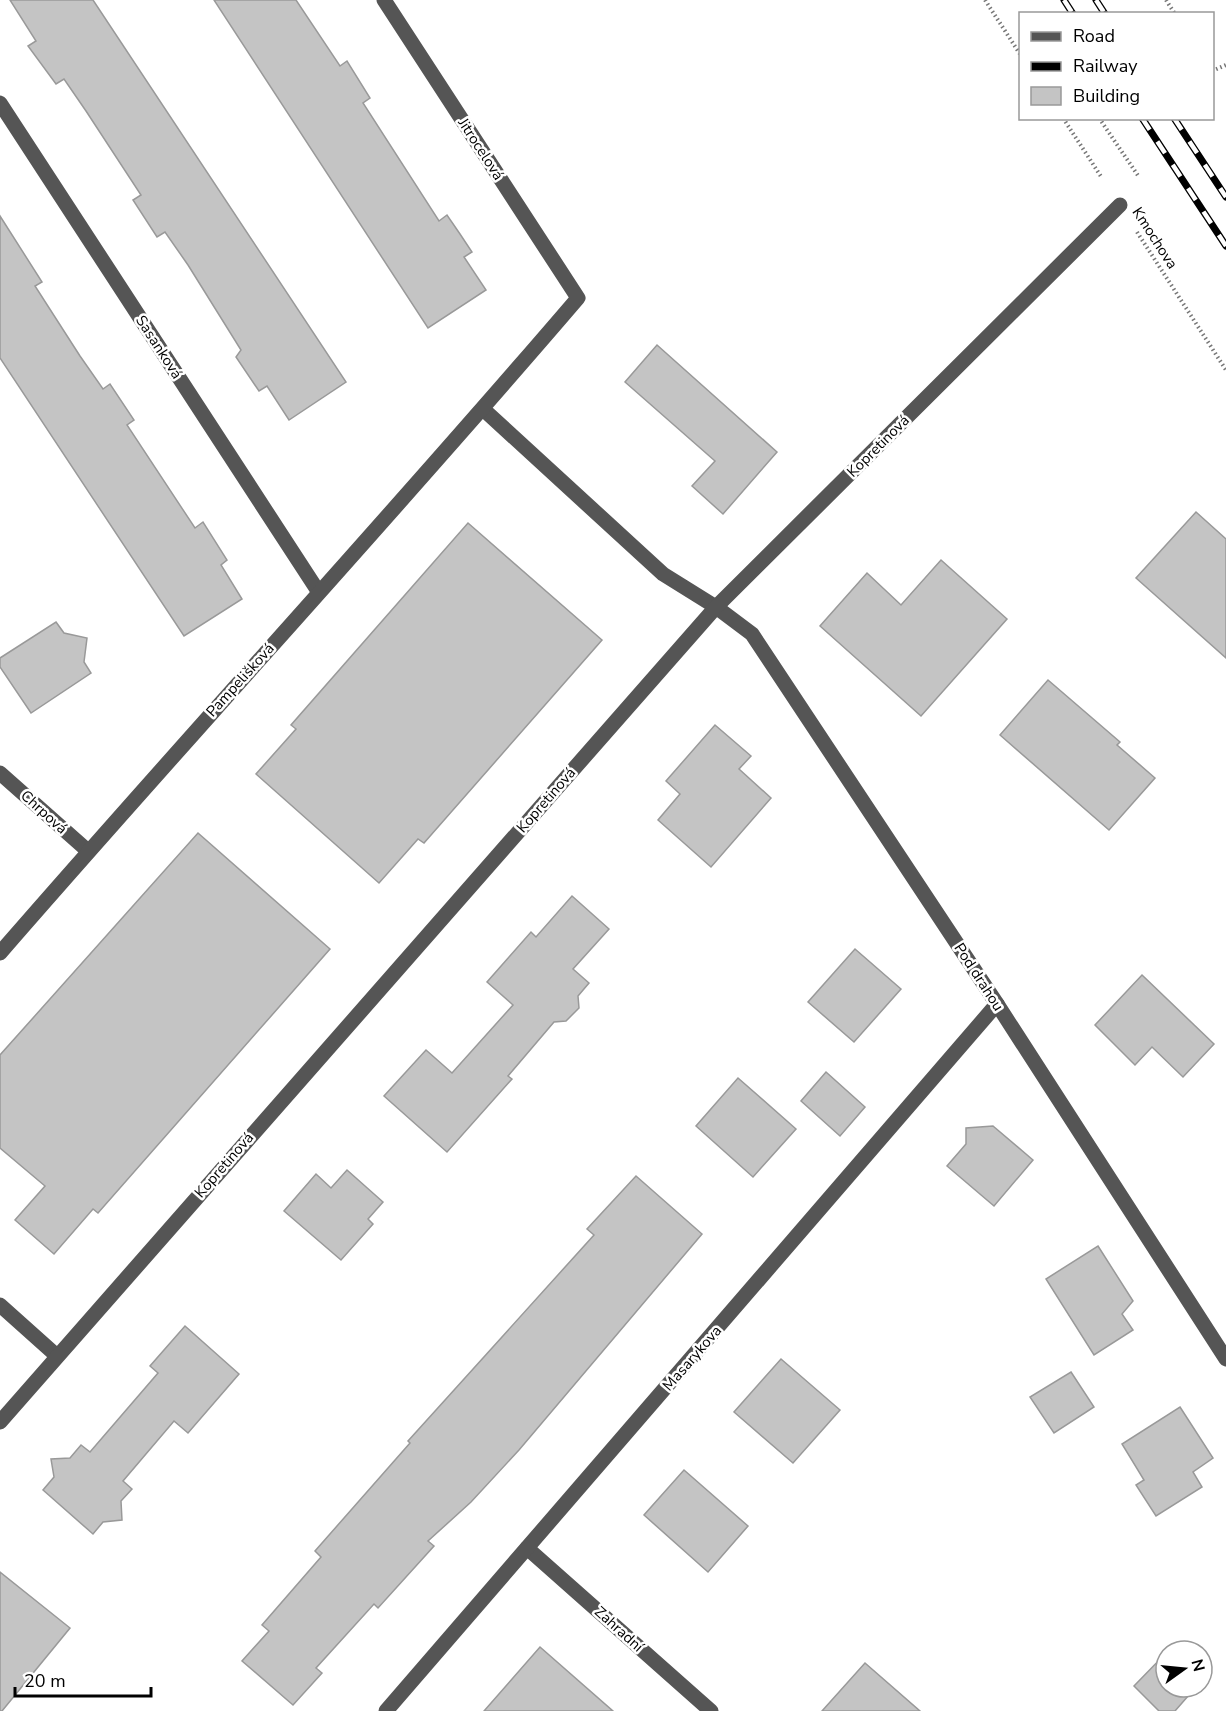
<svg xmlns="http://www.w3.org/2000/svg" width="1226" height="1711" viewBox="0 0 1226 1711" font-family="'Nunito Sans',sans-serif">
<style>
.building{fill:#c4c4c4;stroke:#999;stroke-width:1.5}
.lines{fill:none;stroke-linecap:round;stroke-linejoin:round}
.path{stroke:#777;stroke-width:4;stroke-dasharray:1.5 3;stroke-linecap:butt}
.minor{stroke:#555;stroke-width:15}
.rail-casing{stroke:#000;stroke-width:7}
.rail{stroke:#fff;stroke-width:4.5;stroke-dasharray:14;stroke-linecap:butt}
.labels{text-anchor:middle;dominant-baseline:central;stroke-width:5;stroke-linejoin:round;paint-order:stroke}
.street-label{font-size:15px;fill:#000;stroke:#fff}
</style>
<rect width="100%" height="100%" fill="#fff"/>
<g class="building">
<polygon points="10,0 93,0 346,382 289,420 267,386 259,391 236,357 241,350 188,265 165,232 157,237 133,200 141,195 86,111 64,79 56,84 28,46 36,41"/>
<polygon points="214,0 296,0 340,66 347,61 370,98 363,103 439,221 447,215 460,234 472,252 464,257 486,290 428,328"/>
<polygon points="0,216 42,282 35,286 80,356 103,389 110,384 134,420 127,425 195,528 203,522 227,560 221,565 242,599 184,636 0,358"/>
<polygon points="657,345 777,452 723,514 692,486 715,461 625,382"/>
<polygon points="1196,512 1226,539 1226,658 1136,578"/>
<polygon points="468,523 602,640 424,843 418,839 379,883 256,774 296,729 291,725"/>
<polygon points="941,560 1007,619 921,716 820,626 867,573 901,605"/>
<polygon points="56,622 64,633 87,638 84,662 91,673 31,713 0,667 0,658"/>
<polygon points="1048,680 1120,742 1117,745 1155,778 1109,830 1000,735"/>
<polygon points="715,725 751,756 739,769 771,798 711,867 658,820 680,794 666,781"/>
<polygon points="198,833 330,949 98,1213 93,1209 54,1254 15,1220 45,1186 0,1148 0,1055"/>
<polygon points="572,896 609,929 573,969 589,983 578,996 579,1008 566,1021 554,1022 508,1076 512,1079 447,1152 384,1096 426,1050 452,1073 513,1005 487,982 531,932 536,937"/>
<polygon points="855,949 901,989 854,1042 808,1002"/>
<polygon points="1142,975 1214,1044 1183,1077 1152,1047 1135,1065 1095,1025"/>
<polygon points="826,1072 865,1107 840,1136 801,1101"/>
<polygon points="738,1078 796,1129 753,1177 696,1126"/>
<polygon points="993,1126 1033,1160 994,1206 947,1166 966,1144 966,1128"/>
<polygon points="347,1170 383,1202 368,1219 373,1224 341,1260 284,1211 316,1174 331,1188"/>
<polygon points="636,1176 702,1234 519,1450 471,1502 428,1541 434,1546 378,1608 374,1604 316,1668 322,1673 293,1705 242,1661 269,1631 262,1625 321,1557 315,1551 410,1443 408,1441 594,1235 587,1229"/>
<polygon points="1098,1246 1133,1301 1122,1314 1133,1330 1094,1355 1046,1279"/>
<polygon points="185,1326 239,1374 188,1433 174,1421 123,1481 132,1489 121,1501 122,1520 103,1522 93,1534 43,1490 54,1477 51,1459 70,1458 81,1445 90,1452 158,1373 150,1366"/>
<polygon points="781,1359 840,1410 793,1463 734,1412"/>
<polygon points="1071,1372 1094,1407 1054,1433 1030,1397"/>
<polygon points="1180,1407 1213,1458 1193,1472 1202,1487 1156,1516 1136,1485 1144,1480 1122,1444"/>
<polygon points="684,1470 748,1526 708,1572 644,1515"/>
<polygon points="0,1572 70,1628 2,1711 0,1711"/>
<polygon points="540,1647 613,1711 484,1711"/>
<polygon points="1166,1653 1166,1687 1196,1687 1175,1711 1159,1711 1134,1686"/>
<polygon points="865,1663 920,1711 822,1711"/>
</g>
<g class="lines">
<g class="path">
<polyline points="985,0 1020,54"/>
<polyline points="1166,0 1175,14"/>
<polyline points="1212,71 1226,65"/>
<polyline points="1063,118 1102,178"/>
<polyline points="1099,118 1139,177"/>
<polyline points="1137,232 1226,370"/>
</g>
<g class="minor">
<polyline points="0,103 318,591"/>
<polyline points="483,409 663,574 716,607 752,634 997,1004 1226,1359"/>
<polyline points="0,773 88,851"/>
<path d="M0 953C191 733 389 519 578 298L384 0"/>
<polyline points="0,1305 57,1356"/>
<polyline points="0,1422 716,607 1120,205"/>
<polyline points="527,1548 711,1711"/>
<polyline points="386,1711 997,1004"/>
</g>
<defs>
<g id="rail">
<polyline points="1064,0 1073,14"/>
<polyline points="1096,0 1105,14"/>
<polyline points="1142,118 1226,246"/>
<polyline points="1174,118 1226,197"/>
</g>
</defs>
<use href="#rail" class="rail-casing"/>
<use href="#rail" class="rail"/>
</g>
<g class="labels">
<g class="street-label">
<text transform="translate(481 149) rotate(57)">Jitrocelová</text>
<text transform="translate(1155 238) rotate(57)">Kmochova</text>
<text transform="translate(159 347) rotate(57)">Sasanková</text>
<text transform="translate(878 446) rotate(-45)">Kopretinová</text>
<text transform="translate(240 680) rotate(-48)">Pampelišková</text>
<text transform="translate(546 800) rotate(-49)">Kopretinová</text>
<text transform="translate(44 812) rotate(42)">Chrpová</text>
<text transform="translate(979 977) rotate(57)">Pod drahou</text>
<text transform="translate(224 1165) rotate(-49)">Kopretinová</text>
<text transform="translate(692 1358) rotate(-49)">Masarykova</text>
<text transform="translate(619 1629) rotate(42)">Zahradní</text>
</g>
</g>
<rect x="1019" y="12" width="195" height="108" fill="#ffffff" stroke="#999999" stroke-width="1.5"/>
<rect x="1031" y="32" width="30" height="9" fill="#555555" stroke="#999999" stroke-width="1.5"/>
<text x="1073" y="42" font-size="18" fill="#000000">Road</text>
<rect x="1031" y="62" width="30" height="9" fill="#000000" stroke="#999999" stroke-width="1.5"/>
<text x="1073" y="72" font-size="18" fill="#000000">Railway</text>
<rect x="1031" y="87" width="30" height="18" fill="#c4c4c4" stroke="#999999" stroke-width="1.5"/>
<text x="1073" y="102" font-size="18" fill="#000000">Building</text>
<g transform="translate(1184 1669) rotate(75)"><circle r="28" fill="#ffffff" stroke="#999999" stroke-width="1.5"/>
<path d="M0-4.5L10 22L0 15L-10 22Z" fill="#000000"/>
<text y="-9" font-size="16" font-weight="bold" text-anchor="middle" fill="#000000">N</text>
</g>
<path d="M15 1687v9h136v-9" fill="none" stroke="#000000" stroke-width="3"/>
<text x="24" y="1687" font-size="18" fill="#000000" stroke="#ffffff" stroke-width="4.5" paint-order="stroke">20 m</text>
</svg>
